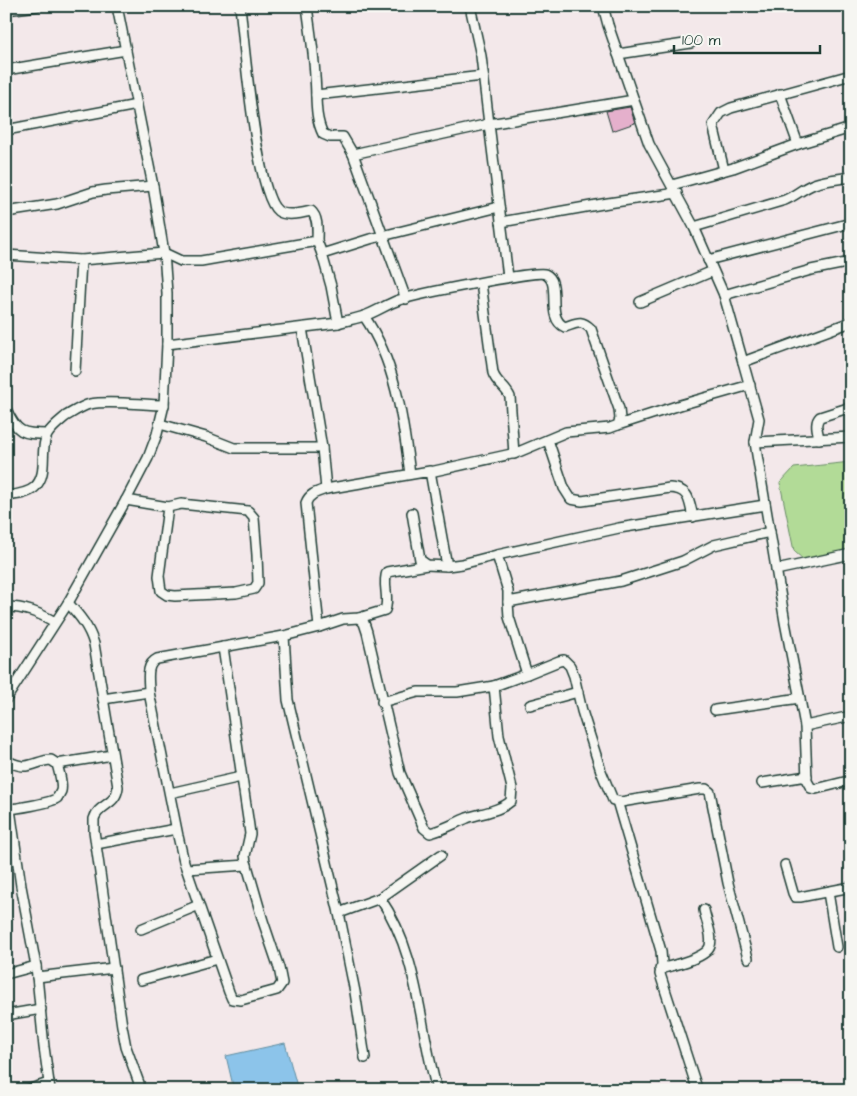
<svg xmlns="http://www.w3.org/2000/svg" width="857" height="1096" viewBox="0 0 857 1096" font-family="'Architects Daughter',sans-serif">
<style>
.green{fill:#b2db97;stroke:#688c66}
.water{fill:#8cc4ea;stroke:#608ea1}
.building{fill:#e5b0cc;stroke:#1f3d34}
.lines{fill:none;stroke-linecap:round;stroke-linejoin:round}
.street-casing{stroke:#1f3d34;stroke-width:12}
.street{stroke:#f6f6f2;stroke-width:9}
</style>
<rect width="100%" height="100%" fill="#f3e8ea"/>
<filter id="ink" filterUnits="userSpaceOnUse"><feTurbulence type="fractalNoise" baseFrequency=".02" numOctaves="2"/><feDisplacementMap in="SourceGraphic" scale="10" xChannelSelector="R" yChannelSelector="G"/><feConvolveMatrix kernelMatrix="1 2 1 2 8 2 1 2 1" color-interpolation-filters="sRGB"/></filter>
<g filter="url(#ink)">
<polygon class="green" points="851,462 851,553 805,561 794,551 780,483 794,468"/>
<polygon class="water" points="285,1043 298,1090 234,1090 226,1056"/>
<polygon class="building" points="630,107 635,123 612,131 606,111"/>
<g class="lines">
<defs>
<g id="street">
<path d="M240 6C244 40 256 195 278 211 286 217 302 213 311 211 319 218 317 232 317 241"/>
<path d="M307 6C310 30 314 53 315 77 317 96 314 116 323 134L330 137H343L353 154 406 299"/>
<polyline points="470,6 481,56 489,124 634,100"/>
<path d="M603 6 608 25 649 144 694 227 785 200C795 196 803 188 814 184 825 180 839 179 851 177"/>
<polyline points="6,10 37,6"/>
<polyline points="618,54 691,43"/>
<polyline points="6,70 126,50"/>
<polyline points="780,94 798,144"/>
<polyline points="316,95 483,76"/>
<polyline points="6,130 137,105"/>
<polyline points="353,154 489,124 508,277"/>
<polyline points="724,170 713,125 721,113 731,108 851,75"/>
<polyline points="672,185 733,168 798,144 851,128"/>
<polyline points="6,212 57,204 93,192 106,190 153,186"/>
<polyline points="501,222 608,203 677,193"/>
<polyline points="694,227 724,295 811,270 851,262"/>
<polyline points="322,254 331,286 338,323"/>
<polyline points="6,255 81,260 164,253 181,261 201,261 317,241 322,254 370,239 499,207"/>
<polyline points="708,260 851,223"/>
<path d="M481 283 493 373C496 383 506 387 510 397L514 454"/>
<polyline points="724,295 743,362 851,322"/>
<polyline points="640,302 713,271"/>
<path d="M364 316C396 362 403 420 410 474"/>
<polyline points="302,328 322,448 326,489"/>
<path d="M167 344 338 323C347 320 356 319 364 316 376 312 387 304 399 300 414 295 536 270 545 274 563 282 544 318 565 327 577 323 581 319 591 329L619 409 620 419 618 425 610 428 566 432 516 453 430 472"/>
<polyline points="743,362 759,419 755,442 757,455 785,622 802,710 805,726 807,781 811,788 816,789 844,782 851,783"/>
<polyline points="75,371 81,260"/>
<path d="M6 409C17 433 22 434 47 434"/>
<polyline points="160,424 206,437 234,448 322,448"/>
<polyline points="618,425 680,405 750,385"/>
<path d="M819 439C818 431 814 423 820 417L851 407"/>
<path d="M548 440 564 488 571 499 582 501 670 488C690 489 689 501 693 517"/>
<polyline points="755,442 851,437"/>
<path d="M6 496C15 495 28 494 35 487 49 473 39 451 47 435 51 428 60 421 66 416 73 412 82 406 90 404 110 400 143 405 164 405"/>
<polyline points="126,500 168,507 181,504 248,511 254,518 257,555 258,583 254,589 236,593 175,596 167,595 161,591 159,576 168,507"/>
<polyline points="412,513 420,560 427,565 447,566"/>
<polyline points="497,555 619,528 765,505"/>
<polyline points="776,570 851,554"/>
<polyline points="508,602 509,617 527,674 559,661 564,660 570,666 574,676 582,711 601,771 613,800 621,802 700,789 706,789 710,792 728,883 748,958"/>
<path d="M68 603C80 616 89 627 94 644L118 787C116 806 98 804 94 819 94 823 94 828 94 831L122 1026 126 1047 139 1083 136 1090"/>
<path d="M6 607C25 607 39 613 55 622"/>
<path d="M359 618 364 623 367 632 400 773 424 828 430 833C443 830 455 823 467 818 481 813 500 811 511 801L512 788 499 736 494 686 457 692H418L382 702"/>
<path d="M319 627 343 619 359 618 385 610C390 598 382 584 387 572L427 565"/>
<polyline points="494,686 527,674"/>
<polyline points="149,692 178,836 184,862 229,992 232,999 241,1000 277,990 282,983 279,968 263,921 246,862 245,856 250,834 249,826 223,647"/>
<polyline points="6,699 68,603 126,500 148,458 157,434 164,405 167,344 167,293 164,253 153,186 117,6"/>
<path d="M103 699 149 692C149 679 145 665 157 659L284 636"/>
<polyline points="530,705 578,692"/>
<polyline points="715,710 800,698"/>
<polyline points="805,726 851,716"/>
<path d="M6 761C13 763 20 767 26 766 35 765 42 760 51 760L57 764C59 772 63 783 61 791 60 793 58 797 57 798 51 803 15 809 6 809"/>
<polyline points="57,764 112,755"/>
<polyline points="762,783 807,776"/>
<polyline points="170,793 241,777"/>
<polyline points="617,801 661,951 662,964 660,974 696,1085"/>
<polyline points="10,809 21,886 36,966 44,1047 50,1090"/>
<polyline points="96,844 176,829"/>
<polyline points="785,865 793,893 795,897 800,897 851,887"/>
<polyline points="187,869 247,865"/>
<polyline points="828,892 837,947"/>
<polyline points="380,898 441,855"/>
<polyline points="339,913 355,992 365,1058"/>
<polyline points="141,929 199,905"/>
<path d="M660 969C671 966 707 958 710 946 713 935 706 921 704 910"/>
<polyline points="6,974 36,966"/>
<polyline points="37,977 114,968"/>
<polyline points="141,980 217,959"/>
<polyline points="6,1015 41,1009"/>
<polyline points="27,1090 49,1083"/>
<path d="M437 1090C419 1026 419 954 380 898L339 913 288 700 284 636 319 627 306 503C309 494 317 492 326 489L430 471 447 566 462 564 497 555 508 591V602L621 581 683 561 714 545 770 532"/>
</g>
</defs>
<use href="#street" class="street-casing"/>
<use href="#street" class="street"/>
</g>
</g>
<rect width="857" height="1096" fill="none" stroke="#f6f6f2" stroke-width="25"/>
<rect x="12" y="12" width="832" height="1071" fill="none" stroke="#1f3d34" stroke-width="2" filter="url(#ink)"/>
<path d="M674 45v8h146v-8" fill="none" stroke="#1f3d34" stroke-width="2.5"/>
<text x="682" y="45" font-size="15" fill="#1f3d34" stroke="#f6f6f2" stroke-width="4" paint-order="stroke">100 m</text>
</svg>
